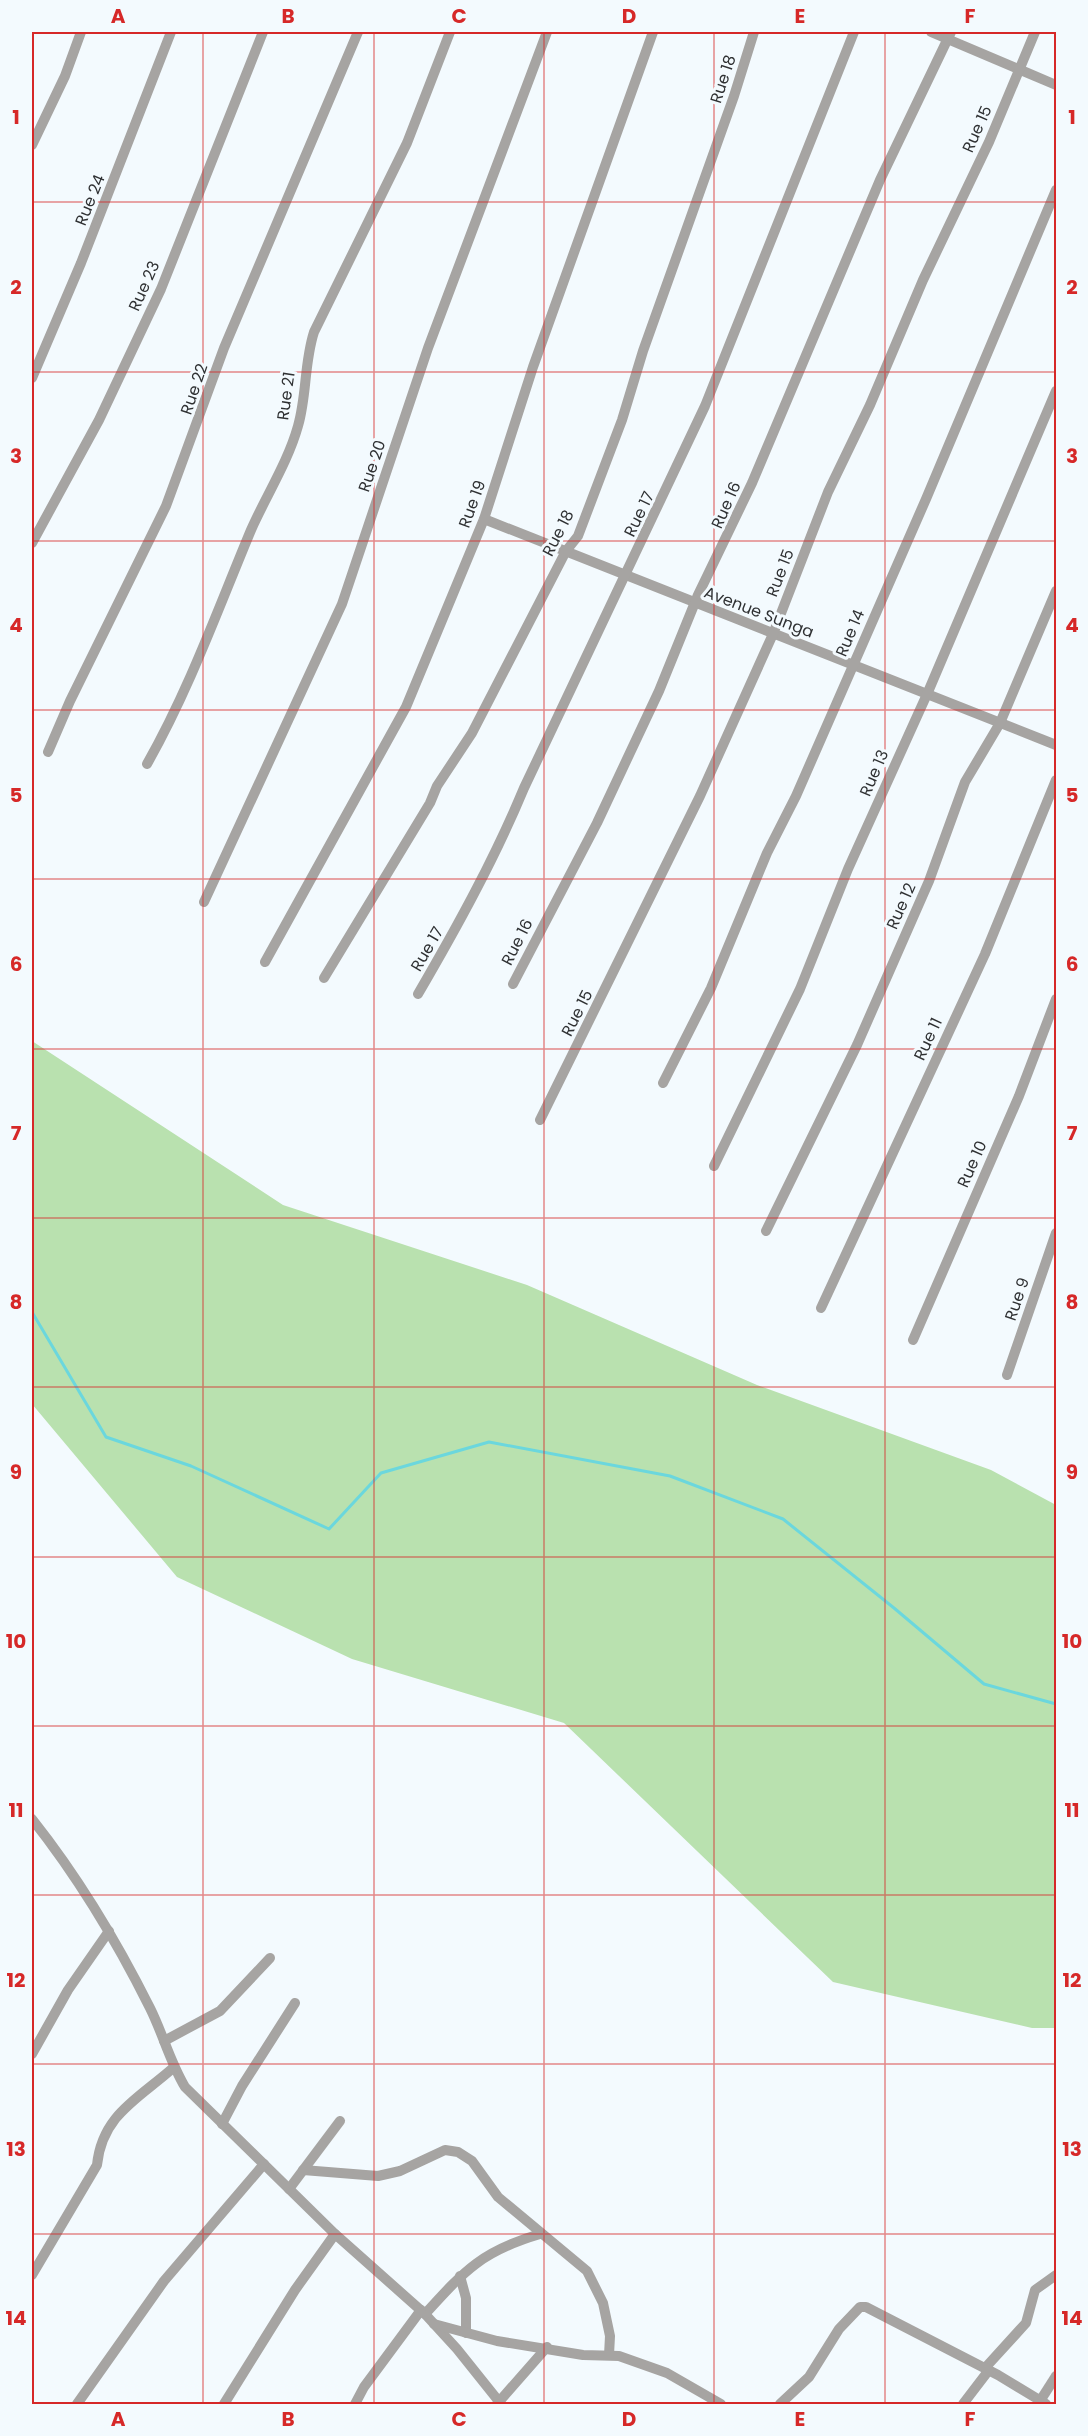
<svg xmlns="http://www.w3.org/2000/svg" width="1088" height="2436" viewBox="0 0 1088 2436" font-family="Poppins,sans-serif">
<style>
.green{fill:#b9e1af}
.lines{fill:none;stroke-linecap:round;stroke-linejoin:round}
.stream{stroke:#6bd7dd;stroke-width:3}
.street{stroke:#a6a4a2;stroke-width:10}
.grid{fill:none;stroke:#d62828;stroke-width:1.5;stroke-opacity:0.55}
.labels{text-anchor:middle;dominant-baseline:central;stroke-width:6;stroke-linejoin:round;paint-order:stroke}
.street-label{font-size:16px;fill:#2f3133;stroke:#f3fafe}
.neatline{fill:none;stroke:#d62828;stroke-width:2}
.grid-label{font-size:20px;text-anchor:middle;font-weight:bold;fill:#d62828}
</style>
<rect width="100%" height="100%" fill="#f3fafe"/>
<polygon class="green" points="32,1041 283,1205 527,1285 757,1385 991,1470 1056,1505 1056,2028 1032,2028 833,1982 564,1723 352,1659 177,1577 32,1404"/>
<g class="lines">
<polyline class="stream" points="32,1312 106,1437 191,1466 329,1529 381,1473 489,1442 670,1476 783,1519 894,1608 984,1684 1056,1704"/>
<g class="street">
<polyline points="931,32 1056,85"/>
<polyline points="32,145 65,76 81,32"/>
<polyline points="32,378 81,263 171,32"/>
<polyline points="484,519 1056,745"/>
<polyline points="32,543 99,420 161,289 263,32"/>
<polyline points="48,752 70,701 166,506 224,348 358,32"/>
<path d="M147 764C189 690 218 609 251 530 266 496 288 462 298 426 307 395 304 363 314 332L407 143 450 32"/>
<polyline points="204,902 342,604 428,348 547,32"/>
<polyline points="265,962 406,707 484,519 533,367 653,32"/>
<polyline points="324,978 430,803 437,786 472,733 566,551 578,536 622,420 643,351 734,96 754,32"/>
<polyline points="513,984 597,823 659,691 698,595 752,483 880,180 951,32"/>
<path d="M418 994C457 927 494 860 524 788L705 406 854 32"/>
<polyline points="663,1083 711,988 767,853 796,796 926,499 1056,190"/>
<polyline points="540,1120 700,796 773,634 828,492 870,405 923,280 989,142 1035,32"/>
<polyline points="714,1166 800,989 848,869 928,692 1056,391"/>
<polyline points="766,1231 857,1045 929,881 965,782 1000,723 1056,591"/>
<polyline points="821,1308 985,954 1056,780"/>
<polyline points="913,1340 1019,1096 1056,999"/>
<polyline points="1007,1375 1056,1233"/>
<path d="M32 1819C78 1877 117 1942 150 2008 163 2034 170 2062 185 2087L335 2234 425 2314 457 2349 501 2404"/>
<polyline points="164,2041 220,2011 270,1958"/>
<polyline points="32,2054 68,1990 109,1931"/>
<polyline points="222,2124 242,2086 295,2003"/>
<polyline points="303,2170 378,2176 400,2171 445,2150 458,2152 472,2161 498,2197 587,2271 603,2303 610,2336 609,2355"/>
<polyline points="289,2189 340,2121"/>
<path d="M32 2275 97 2165C102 2115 138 2099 173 2068"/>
<polyline points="460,2276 466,2298 466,2333"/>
<path d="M425 2314C465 2270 482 2251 540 2234"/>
<polyline points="434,2324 497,2341 583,2355 619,2356 667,2373 721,2404"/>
<polyline points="985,2368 1026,2323 1035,2290 1056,2275"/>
<polyline points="1040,2401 1056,2376"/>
<polyline points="77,2404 164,2281 264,2164"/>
<polyline points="224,2404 295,2290 335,2234"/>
<polyline points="355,2404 364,2387 421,2310"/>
<polyline points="497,2404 547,2347"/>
<polyline points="780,2404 809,2377 839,2329 860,2307 866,2307 998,2375 1046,2404"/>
<polyline points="963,2404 989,2370"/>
</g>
</g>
<path class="grid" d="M203 32V2404M374 32V2404M544 32V2404M714 32V2404M885 32V2404M32 202H1056M32 372H1056M32 541H1056M32 710H1056M32 879H1056M32 1049H1056M32 1218H1056M32 1387H1056M32 1557H1056M32 1726H1056M32 1895H1056M32 2064H1056M32 2234H1056"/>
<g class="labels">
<g class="street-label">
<text transform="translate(723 79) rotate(-72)">Rue 18</text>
<text transform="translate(977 129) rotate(-66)">Rue 15</text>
<text transform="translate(90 200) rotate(-68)">Rue 24</text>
<text transform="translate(144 286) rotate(-66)">Rue 23</text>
<text transform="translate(194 389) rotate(-71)">Rue 22</text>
<text transform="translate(286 396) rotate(-82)">Rue 21</text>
<text transform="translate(372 466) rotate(-71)">Rue 20</text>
<text transform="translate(472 504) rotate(-70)">Rue 19</text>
<text transform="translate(726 505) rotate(-66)">Rue 16</text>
<text transform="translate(639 514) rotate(-64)">Rue 17</text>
<text transform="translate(558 533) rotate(-63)">Rue 18</text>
<text transform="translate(780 573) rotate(-69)">Rue 15</text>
<text transform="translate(759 612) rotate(21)">Avenue Sunga</text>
<text transform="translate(850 633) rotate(-67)">Rue 14</text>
<text transform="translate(874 773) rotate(-67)">Rue 13</text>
<text transform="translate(901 906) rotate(-66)">Rue 12</text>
<text transform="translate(517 942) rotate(-63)">Rue 16</text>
<text transform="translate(427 949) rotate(-60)">Rue 17</text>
<text transform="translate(577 1013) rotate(-63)">Rue 15</text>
<text transform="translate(928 1039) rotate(-65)">Rue 11</text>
<text transform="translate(972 1164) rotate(-66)">Rue 10</text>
<text transform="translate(1017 1299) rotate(-71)">Rue 9</text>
</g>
</g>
<rect width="1088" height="2436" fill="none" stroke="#f3fafe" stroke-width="66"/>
<rect x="33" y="33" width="1022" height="2370" class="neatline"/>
<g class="grid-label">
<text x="118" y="23">A</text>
<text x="288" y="23">B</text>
<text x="459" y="23">C</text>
<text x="629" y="23">D</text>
<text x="800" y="23">E</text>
<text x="970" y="23">F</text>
<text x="16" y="124">1</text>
<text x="1072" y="124">1</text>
<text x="16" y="294">2</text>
<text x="1072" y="294">2</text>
<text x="16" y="463">3</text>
<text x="1072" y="463">3</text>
<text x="16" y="632">4</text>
<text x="1072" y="632">4</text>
<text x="16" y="802">5</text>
<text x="1072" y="802">5</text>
<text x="16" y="971">6</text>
<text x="1072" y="971">6</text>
<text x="16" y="1140">7</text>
<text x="1072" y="1140">7</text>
<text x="16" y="1309">8</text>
<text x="1072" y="1309">8</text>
<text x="16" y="1479">9</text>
<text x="1072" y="1479">9</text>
<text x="16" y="1648">10</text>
<text x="1072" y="1648">10</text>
<text x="16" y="1817">11</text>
<text x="1072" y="1817">11</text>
<text x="16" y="1987">12</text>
<text x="1072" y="1987">12</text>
<text x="16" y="2156">13</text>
<text x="1072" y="2156">13</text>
<text x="16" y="2325">14</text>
<text x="1072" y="2325">14</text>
<text x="118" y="2426">A</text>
<text x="288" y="2426">B</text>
<text x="459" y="2426">C</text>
<text x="629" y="2426">D</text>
<text x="800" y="2426">E</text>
<text x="970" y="2426">F</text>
</g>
</svg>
